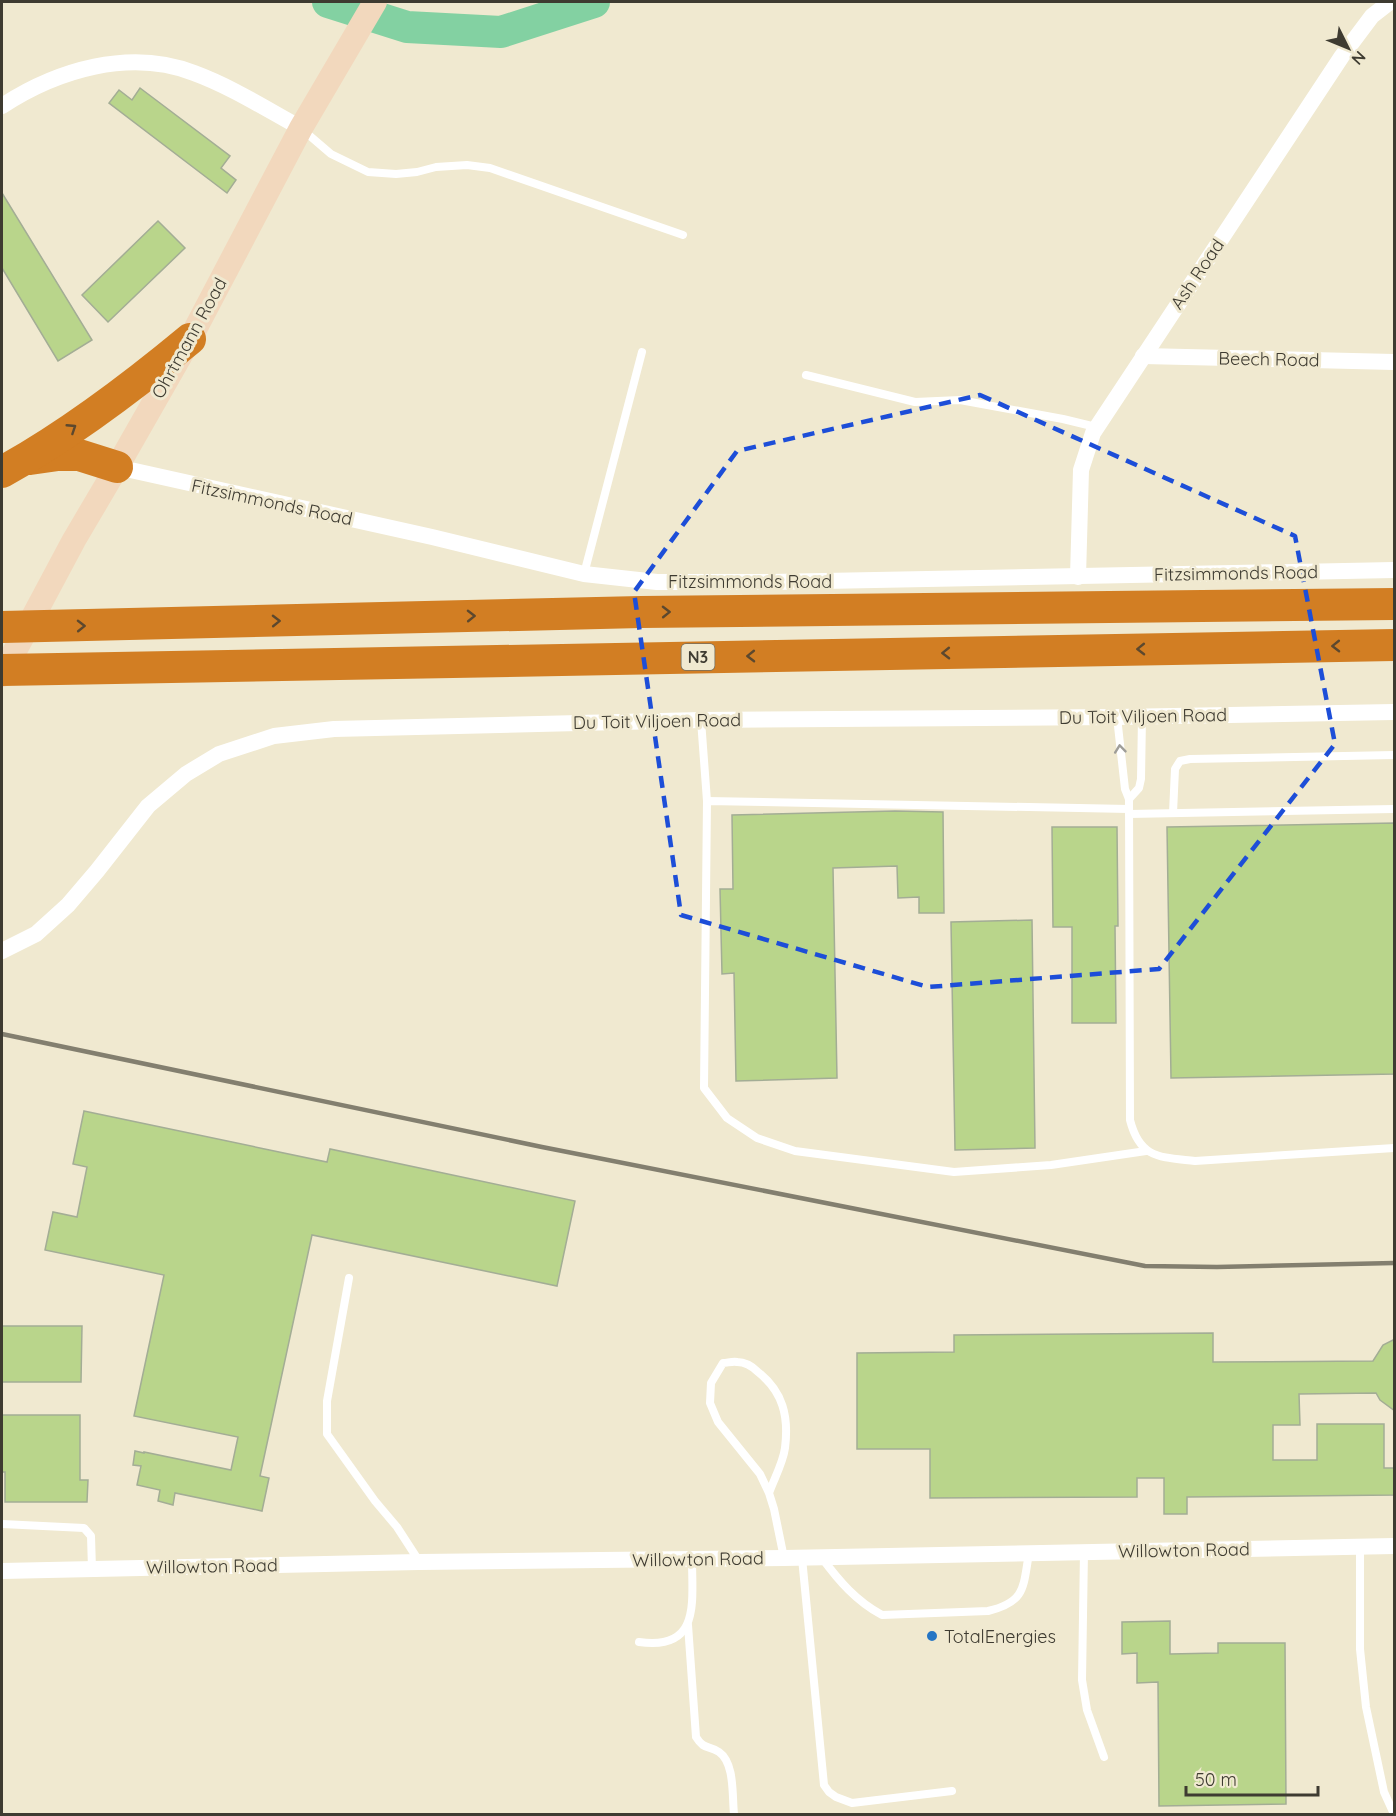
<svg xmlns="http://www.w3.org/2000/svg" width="1396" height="1816" viewBox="0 0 1396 1816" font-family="Quicksand,sans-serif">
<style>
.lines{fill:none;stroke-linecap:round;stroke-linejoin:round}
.river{stroke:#83d1a2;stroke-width:32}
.building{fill:#b9d58b;stroke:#a3ad95;stroke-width:1.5}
.lane{stroke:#fff;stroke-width:8}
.street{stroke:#fff;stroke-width:16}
.secondary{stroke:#f2d8bd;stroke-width:24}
.highway{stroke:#d27e23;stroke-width:32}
.rail{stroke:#837f6f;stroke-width:4.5}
.oneway{stroke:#5c482e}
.oneway2{stroke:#9e9d98}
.marked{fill:none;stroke:#1d4ed8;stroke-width:4.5;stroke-dasharray:12 8;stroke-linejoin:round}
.poi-dot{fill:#2575c4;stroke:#f0e9d0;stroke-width:2}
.labels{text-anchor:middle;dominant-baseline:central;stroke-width:6;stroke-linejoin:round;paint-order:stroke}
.shield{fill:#f0e9d0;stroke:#736f61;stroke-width:1.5}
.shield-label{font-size:16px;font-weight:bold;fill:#3e3b31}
.street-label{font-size:18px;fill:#3e3b31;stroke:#f0e9d0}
.poi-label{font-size:18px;fill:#3e3b31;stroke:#f0e9d0;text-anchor:start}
</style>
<rect width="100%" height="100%" fill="#f0e9d0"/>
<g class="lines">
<polyline class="river" points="328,2 407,27 501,32 594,2"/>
</g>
<g class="building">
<polygon points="140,88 230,156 221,168 236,180 227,193 109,103 119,90 132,100"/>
<polygon points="2,193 92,340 58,361 2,268"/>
<polygon points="158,221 185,248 108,322 82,295"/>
<polygon points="895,811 943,812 944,913 919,913 919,897 898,898 897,866 833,868 837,1078 736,1081 734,973 722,974 720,889 733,889 732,815"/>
<polygon points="1395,823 1395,1074 1171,1078 1167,827"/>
<polygon points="1052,827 1117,827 1118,926 1115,926 1116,1023 1072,1023 1072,927 1053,927"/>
<polygon points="1032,920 1035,1148 955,1150 951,922"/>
<polygon points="84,1111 327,1162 330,1149 575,1201 557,1286 312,1235 260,1476 269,1478 262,1511 175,1493 173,1505 158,1501 160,1490 137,1485 141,1466 133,1465 135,1451 144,1453 144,1452 231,1470 238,1437 134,1416 164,1275 45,1250 53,1212 77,1217 87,1167 73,1164"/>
<polygon points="2,1326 82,1326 81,1382 2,1382"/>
<polygon points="1213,1333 1213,1362 1373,1361 1383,1345 1395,1339 1395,1411 1380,1400 1376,1393 1299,1394 1300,1425 1273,1425 1273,1460 1317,1460 1317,1424 1384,1424 1384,1468 1395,1468 1395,1495 1187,1497 1187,1514 1164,1514 1164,1478 1137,1478 1137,1497 930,1498 930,1449 857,1449 857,1353 954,1352 954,1335"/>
<polygon points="2,1415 80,1415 80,1480 88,1480 87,1502 5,1502 5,1472 2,1472"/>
<polygon points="1170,1621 1170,1654 1218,1653 1218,1643 1285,1643 1286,1804 1159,1806 1158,1682 1137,1683 1137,1653 1122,1654 1122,1622"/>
</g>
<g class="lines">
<g class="lane">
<polyline points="303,130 331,154 368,172 396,174 417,172 436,167 467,165 490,168 683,235"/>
<polyline points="806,375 915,402 960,400 1063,419 1096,427"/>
<polyline points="584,574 642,352"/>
<path d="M1117 717 1125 789 1129 799 1130 1120C1140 1159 1160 1157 1195 1161L1394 1148"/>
<polyline points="701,720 707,801"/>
<polyline points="1129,799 1139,788 1141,779 1142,717"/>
<polyline points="1129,809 707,801 704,1088 727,1118 757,1138 795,1151 954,1172 1051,1165 1146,1151"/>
<polyline points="1173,813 1175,769 1180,761 1190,759 1394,755"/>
<polyline points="1129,814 1394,809"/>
<polyline points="349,1278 327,1401 327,1434 375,1501 397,1527 419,1561"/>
<path d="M769 1493C774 1479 783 1463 785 1448 789 1416 783 1392 758 1372 753 1367 745 1362 737 1362 733 1361 727 1363 723 1363L711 1383 710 1403 718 1422 760 1474 769 1493 774 1509 784 1558"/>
<polyline points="2,1524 84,1528 91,1536 92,1569"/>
<polyline points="1360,1547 1360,1649 1366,1707 1384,1792 1394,1814"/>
<polyline points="1084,1551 1082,1680 1087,1710 1104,1757"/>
<polyline points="802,1558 824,1785 829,1792 836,1797 852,1803 952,1791"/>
<path d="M822 1558C839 1581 856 1601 882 1615L988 1611C1026 1602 1023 1587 1029 1553"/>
<path d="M688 1625 696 1737C704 1750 708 1745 719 1752 735 1763 732 1796 734 1814"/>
<path d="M639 1642C701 1651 692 1602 692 1559"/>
</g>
<g class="street">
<path d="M2 106C57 70 130 48 194 73 232 87 266 109 301 128"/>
<polyline points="1143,356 1394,362"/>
<polyline points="117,467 432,537 584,574 657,582 771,582 1394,570"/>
<polyline points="1078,577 1081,470 1093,433 1342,56 1372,16 1390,2"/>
<polyline points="2,951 36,934 68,905 97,871 148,806 186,774 219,754 274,736 334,729 701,720 1117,717 1394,712"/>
<polyline points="2,1571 419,1562 784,1558 1394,1546"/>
</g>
<polyline class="secondary" points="2,675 74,540 117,467 190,339 301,128 375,2"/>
<g class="highway">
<polyline points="30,459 58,455 79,455 117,467"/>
<path d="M2 472C69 435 131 388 190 339"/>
<polyline points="2,627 641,612 1394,604"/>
<polyline points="2,670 1394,645"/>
</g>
<polyline class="rail" points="2,1034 542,1147 1145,1266 1217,1267 1394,1263"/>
</g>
<defs><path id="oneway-chevron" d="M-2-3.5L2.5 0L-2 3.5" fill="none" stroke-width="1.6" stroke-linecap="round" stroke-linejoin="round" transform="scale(1.5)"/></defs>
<g class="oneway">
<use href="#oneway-chevron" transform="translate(72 428) rotate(-33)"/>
<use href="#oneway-chevron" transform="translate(666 612) rotate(-1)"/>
<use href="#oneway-chevron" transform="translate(471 616) rotate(-1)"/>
<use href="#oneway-chevron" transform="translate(276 621) rotate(-1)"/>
<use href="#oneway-chevron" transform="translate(81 626) rotate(-1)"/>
<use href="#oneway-chevron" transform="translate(1336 646) rotate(179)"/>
<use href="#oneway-chevron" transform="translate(1141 649) rotate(179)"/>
<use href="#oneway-chevron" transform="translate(946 653) rotate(179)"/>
<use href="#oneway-chevron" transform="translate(751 656) rotate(179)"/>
</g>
<use class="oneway2" href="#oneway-chevron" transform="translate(1120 749) rotate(-96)"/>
<path class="marked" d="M980 395 1295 536 1335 744 1159 969 928 987 681 915 634 592 737 451Z"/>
<circle class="poi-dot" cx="932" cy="1636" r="6"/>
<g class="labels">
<rect class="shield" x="681.5" y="644" width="33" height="26" rx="4.5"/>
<g class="shield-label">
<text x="698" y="657">N3</text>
</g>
<g class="street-label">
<text transform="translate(1197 274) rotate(-56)">Ash Road</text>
<text transform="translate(189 338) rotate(-61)">Ohrtmann Road</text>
<text transform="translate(1269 359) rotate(1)">Beech Road</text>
<text transform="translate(272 502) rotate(12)">Fitzsimmonds Road</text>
<text transform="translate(1236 573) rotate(-1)">Fitzsimmonds Road</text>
<text x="750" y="581">Fitzsimmonds Road</text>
<text transform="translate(1143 716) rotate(-1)">Du Toit Viljoen Road</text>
<text transform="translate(657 721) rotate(-1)">Du Toit Viljoen Road</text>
<text transform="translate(1184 1550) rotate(-1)">Willowton Road</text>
<text transform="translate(698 1559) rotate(-1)">Willowton Road</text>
<text transform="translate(212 1566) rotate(-1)">Willowton Road</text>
</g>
<g class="poi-label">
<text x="944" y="1636">TotalEnergies</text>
</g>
</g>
<rect width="1396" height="1816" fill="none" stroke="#3e3b31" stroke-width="6"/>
<g transform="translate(1348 48) rotate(133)" stroke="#f0e9d0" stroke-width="4.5" paint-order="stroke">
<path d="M0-4.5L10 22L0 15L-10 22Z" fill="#3e3b31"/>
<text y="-9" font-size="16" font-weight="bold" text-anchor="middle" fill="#3e3b31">N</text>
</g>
<path d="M1186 1786v9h132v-9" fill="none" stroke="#3e3b31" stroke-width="3"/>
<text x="1195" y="1786" font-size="18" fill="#3e3b31" stroke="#f0e9d0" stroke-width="4.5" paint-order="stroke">50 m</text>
</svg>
